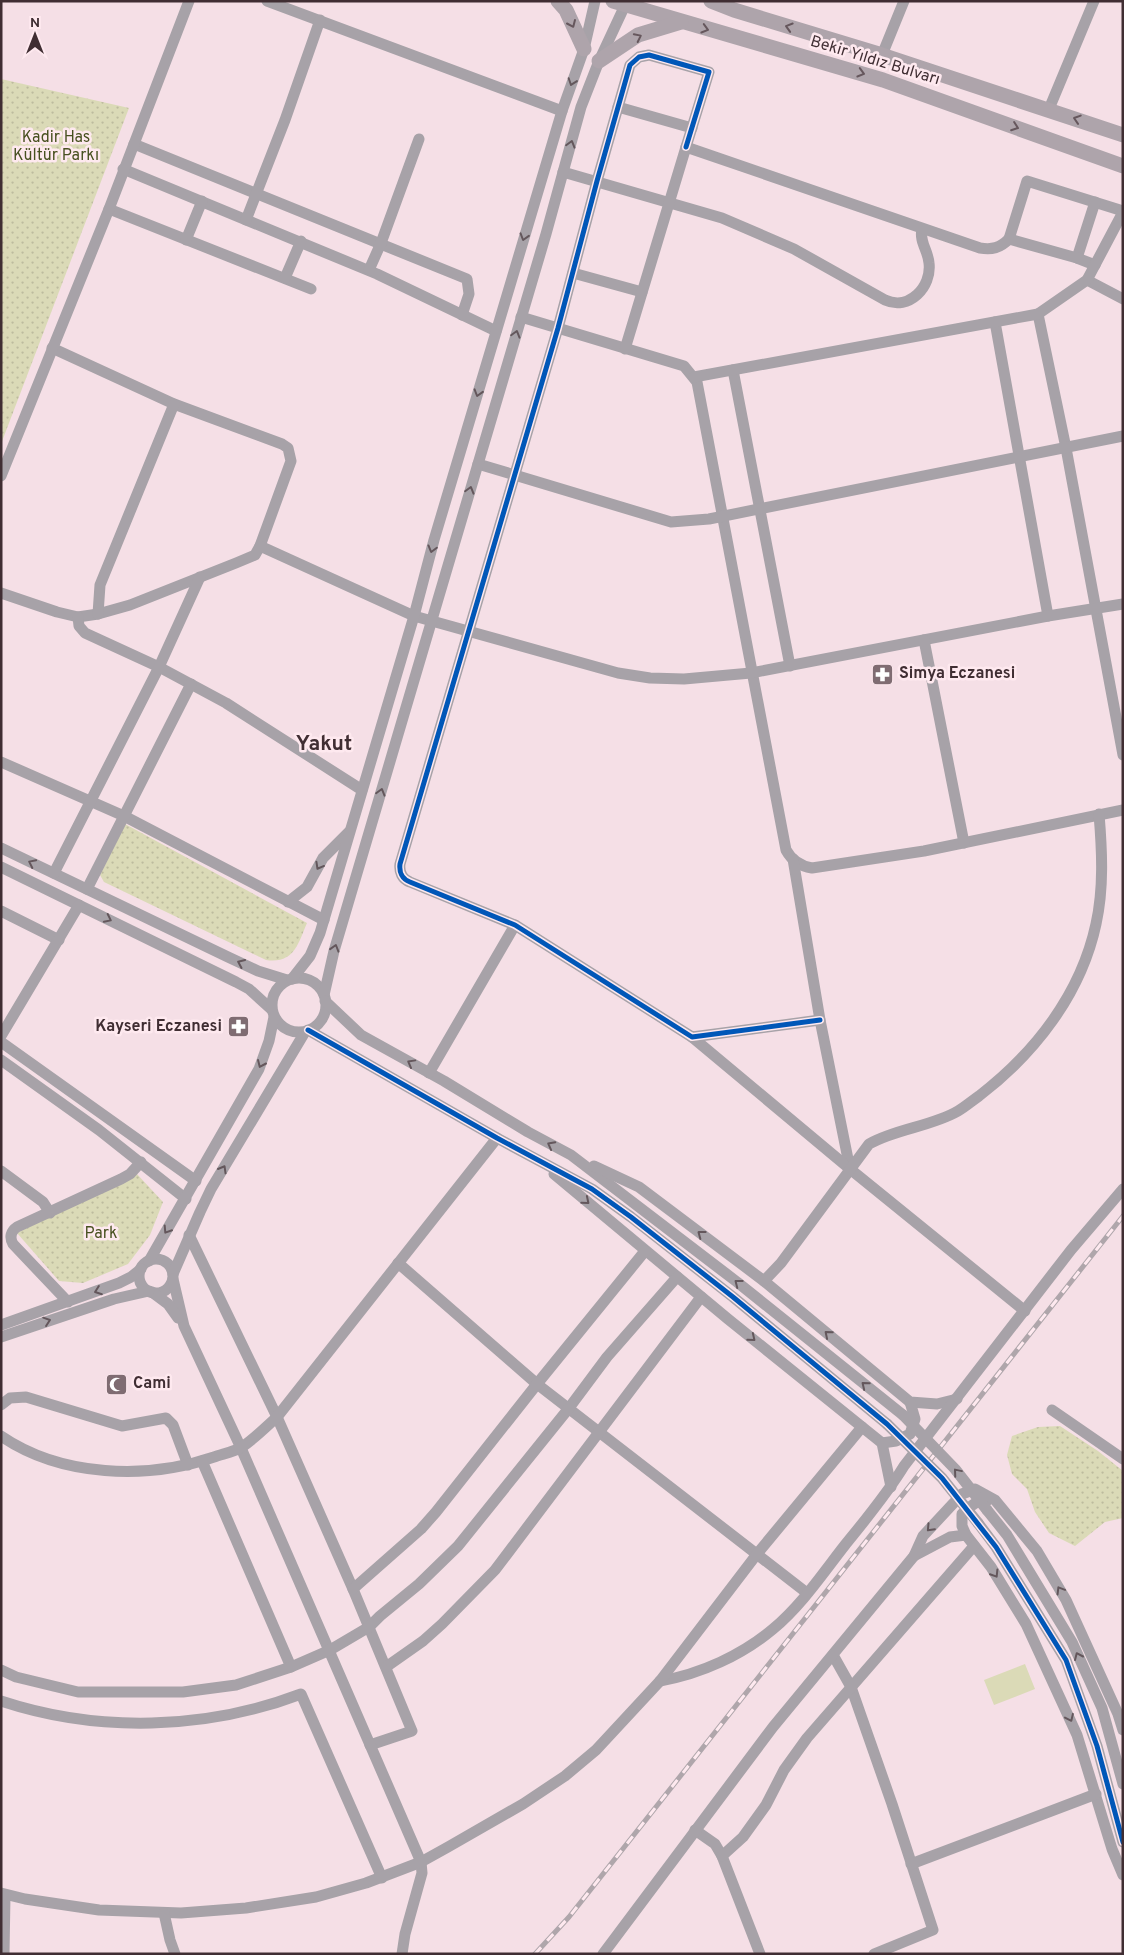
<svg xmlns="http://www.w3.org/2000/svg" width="1124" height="1955" viewBox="0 0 1124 1955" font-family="Overpass,sans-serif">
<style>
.grass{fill:url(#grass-dots)}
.garden{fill:#dbdab7}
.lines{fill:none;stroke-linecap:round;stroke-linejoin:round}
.minor{stroke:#a7a2a8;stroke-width:11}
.major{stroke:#aea4ab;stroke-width:15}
.rail-casing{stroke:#afa6ab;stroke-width:5}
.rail{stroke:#fee9ef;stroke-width:3;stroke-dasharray:9;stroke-linecap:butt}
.minor-bridge{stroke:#a7a2a8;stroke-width:11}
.cycleway-casing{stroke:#fee9ef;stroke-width:8}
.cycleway{stroke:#0057b8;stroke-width:5}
.oneway{stroke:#66575d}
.oneway2{stroke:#64575c}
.labels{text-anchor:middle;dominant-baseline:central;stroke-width:5;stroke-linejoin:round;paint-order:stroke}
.street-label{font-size:16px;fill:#402e33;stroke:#fee9ef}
.park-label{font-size:16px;fill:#47501f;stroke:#fee9ef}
.poi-label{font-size:16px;font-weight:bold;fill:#402e33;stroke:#fee9ef;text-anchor:start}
.district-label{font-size:21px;font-weight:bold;fill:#402e33;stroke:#fee9ef}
</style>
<defs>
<pattern id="grass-dots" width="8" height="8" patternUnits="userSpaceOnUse" patternTransform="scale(1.25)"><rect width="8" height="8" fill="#dbdab7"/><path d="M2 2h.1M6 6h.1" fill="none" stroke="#bdbb9e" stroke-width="1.8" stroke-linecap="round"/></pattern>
</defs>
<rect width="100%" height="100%" fill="#f5dfe6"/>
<g class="grass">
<polygon points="1,79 129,108 1,444"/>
<path d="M125 824 307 923C298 944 294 964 266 960L104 882 100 875Z"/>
<polygon points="136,1173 163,1202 150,1235 128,1264 83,1283 59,1281 17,1233"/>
<polygon points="1060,1426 1098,1451 1123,1471 1123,1518 1105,1522 1075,1546 1049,1533 1035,1512 1027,1489 1012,1474 1007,1455 1012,1436 1038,1427"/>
</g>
<polygon class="garden" points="1025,1664 1035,1689 994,1705 984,1680"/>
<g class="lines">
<g class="minor">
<polyline points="267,1 562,111"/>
<polyline points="882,55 904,1"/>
<polyline points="618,107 692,128"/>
<polyline points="1049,109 1094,1"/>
<polyline points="134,144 467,279 469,294 462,315"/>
<path d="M686 147 709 72 649 55 639 57 630 65 597 181 558 328 400 864C399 872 402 879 410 882L515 925 692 1037 820 1020"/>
<polyline points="123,169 377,274 496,331"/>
<path d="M563 172 722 218 794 249 885 300C909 311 932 287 929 263 928 250 919 242 922 229"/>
<polyline points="109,209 311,289"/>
<polyline points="246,220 285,120 320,20"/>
<polyline points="1009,239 1027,181 1123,211"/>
<polyline points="186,240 202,201"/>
<polyline points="1077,258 1095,202"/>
<polyline points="369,270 381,243 419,139"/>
<polyline points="573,273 642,292"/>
<polyline points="285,278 301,241"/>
<polyline points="1087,280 1123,299"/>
<polyline points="1038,314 1066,448 1123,755"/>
<path d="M521 317 684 366 697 382 786 850C792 861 800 866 812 868L924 851 1123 810"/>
<polyline points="995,322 1048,616"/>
<polyline points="52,348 174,404 282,444 288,448 291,461 260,546"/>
<path d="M625 349 686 147 980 248C992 250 1000 248 1009 239L1077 258 1095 265"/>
<polyline points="733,370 790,666"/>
<polyline points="694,377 1038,314 1087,280 1123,212"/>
<polyline points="478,464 671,522 709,519 1123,436"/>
<polyline points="1,476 109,209 189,1"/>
<polyline points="1,593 57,612 78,617 98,614 130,605 236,563 255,555 260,546 414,616 618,673 650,678 684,679 751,673 1048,616 1123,604"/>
<polyline points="98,614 100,585 174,404"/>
<polyline points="78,617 79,626 85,633 159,667 226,703 362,790"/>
<polyline points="924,640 964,843"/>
<polyline points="1,762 124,816 324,920"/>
<polyline points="1,848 228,957 258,971 287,980"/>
<polyline points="793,859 820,1020 850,1169"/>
<polyline points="1,867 236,982 249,989 271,1009"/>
<polyline points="54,873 159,667 200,577"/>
<polyline points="87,889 191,684"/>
<polyline points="288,902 307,887 323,858 349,832"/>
<polyline points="1,911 59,940"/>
<circle cx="299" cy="1005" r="27"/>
<polyline points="292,979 310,956 320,933 414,616 434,540 562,111 584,49 595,1"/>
<polyline points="324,995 334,951 546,234 581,107 599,61 627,1"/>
<polyline points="325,1001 361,1035 444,1081 528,1132 571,1155 737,1282 903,1415"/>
<polyline points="308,1030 497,1138 592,1189 631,1217 733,1297 887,1424"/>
<polyline points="1,1036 79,905"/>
<polyline points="692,1037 850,1169 1025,1311"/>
<polyline points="1,1042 196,1181"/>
<polyline points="1,1060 99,1130 186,1199"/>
<polyline points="429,1073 515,925"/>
<polyline points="594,1166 639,1187 764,1281 910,1402 937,1404 957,1399"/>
<polyline points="1,1171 43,1202 50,1213"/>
<polyline points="554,1174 728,1319 882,1443 891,1487"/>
<polyline points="189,1235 277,1417 353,1589 412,1731 370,1745"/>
<circle cx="156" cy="1276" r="17"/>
<polyline points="149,1261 259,1069 269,1041 274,1017"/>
<polyline points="398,1263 537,1384 807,1593"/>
<polyline points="173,1274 200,1212 211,1189 305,1032"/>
<polyline points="173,1279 184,1326 241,1448 421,1862 422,1873 405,1934 402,1954"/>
<path d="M764 1281 781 1263 869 1144C898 1128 930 1127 958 1111 965 1107 972 1101 979 1096 1035 1053 1081 994 1096 924 1104 888 1102 850 1099 814"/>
<polyline points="152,1292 168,1304 178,1318"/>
<path d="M68 1302 13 1244C9 1237 11 1231 17 1227L121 1179 130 1174 141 1162"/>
<polyline points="1,1325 119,1283 131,1277 141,1269"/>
<polyline points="1,1337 114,1299 149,1291"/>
<polyline points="1,1405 10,1398 26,1397 122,1426 166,1418 173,1425 188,1465"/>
<polyline points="1052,1410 1123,1459"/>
<path d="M1 1436C61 1477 147 1480 214 1457 222 1454 234 1452 242 1447 254 1439 266 1427 277 1417L497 1138"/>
<polyline points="882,1443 896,1441 910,1434 915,1419 910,1402"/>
<polyline points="202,1461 291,1667"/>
<path d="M988 1500C977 1499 970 1507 962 1514V1526L966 1535 991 1567 1026 1624 1077 1735 1112 1849 1123 1875"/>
<polyline points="987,1510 1007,1535 1072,1642 1102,1708 1123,1784"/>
<polyline points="978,1523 996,1547 1066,1660 1097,1746 1123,1842"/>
<polyline points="914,1556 950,1537 966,1535"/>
<polyline points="353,1589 421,1529 436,1512 537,1384 645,1251"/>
<polyline points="833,1655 851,1687 892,1804 933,1930 874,1954"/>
<polyline points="386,1667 423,1641 442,1624 495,1570 701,1297"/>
<polyline points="1,1670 16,1677 78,1692 183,1692 236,1685 291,1667 330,1650 369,1627 380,1616 419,1584 458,1546 569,1408 607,1357 677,1277"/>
<path d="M660 1681C701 1674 742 1655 773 1629 801 1606 823 1573 845 1545 866 1519 887 1494 904 1466L1071 1250 1123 1189"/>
<path d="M1 1701C98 1733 206 1730 301 1694L382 1878"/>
<polyline points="695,1830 715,1844 722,1856 760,1954"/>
<polyline points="722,1856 743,1837 766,1805 784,1770 807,1738 974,1546"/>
<polyline points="911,1864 1096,1794"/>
<polyline points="1,1893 25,1899 99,1910 181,1913 246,1908 316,1897 366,1883 421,1862 448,1847 523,1804 565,1776 596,1750 660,1681 757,1554 862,1427"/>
<polyline points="164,1913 170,1940 175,1954"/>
<polyline points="4,1954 5,1895"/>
<polyline points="603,1954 773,1727 914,1556 923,1536 962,1494 975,1489 995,1500 1037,1551 1066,1600 1118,1714 1123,1730"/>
</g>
<g class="major">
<polyline points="558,1 566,10 584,49"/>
<polyline points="613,1 883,80 1123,166"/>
<polyline points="711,1 734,10 882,55 1123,135"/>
<polyline points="599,61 638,35 681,22"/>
</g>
<defs>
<polyline id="rail" points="535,1954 569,1917 1123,1216"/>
</defs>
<use href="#rail" class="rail-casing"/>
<use href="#rail" class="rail"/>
<g class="minor-bridge">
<polyline points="903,1415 955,1469 987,1510"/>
<polyline points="887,1424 942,1478 978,1523"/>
</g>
<defs>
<g id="cycleway">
<path d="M686 147 709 72 649 55 639 57 630 65 597 181 558 328 400 864C399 872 402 879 410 882L515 925 692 1037 820 1020"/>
<polyline points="308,1030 497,1138 592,1189 631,1217 733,1297 887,1424 942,1478 996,1547 1066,1660 1097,1746 1123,1842"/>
</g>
</defs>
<use href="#cycleway" class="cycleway-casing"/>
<use href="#cycleway" class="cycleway"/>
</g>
<defs><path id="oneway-chevron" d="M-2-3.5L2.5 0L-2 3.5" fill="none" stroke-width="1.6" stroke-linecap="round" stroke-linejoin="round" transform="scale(1.25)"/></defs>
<g class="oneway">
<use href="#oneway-chevron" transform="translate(572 24) rotate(66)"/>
<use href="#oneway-chevron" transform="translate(789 27) rotate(-163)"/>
<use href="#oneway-chevron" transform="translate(705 29) rotate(16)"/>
<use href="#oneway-chevron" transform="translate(638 37) rotate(-26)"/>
<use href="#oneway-chevron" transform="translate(861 73) rotate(16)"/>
<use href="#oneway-chevron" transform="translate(1077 119) rotate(-162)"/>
<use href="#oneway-chevron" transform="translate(1015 127) rotate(20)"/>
</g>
<g class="oneway2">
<use href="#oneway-chevron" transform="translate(572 82) rotate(109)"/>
<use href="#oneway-chevron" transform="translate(571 144) rotate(-74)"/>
<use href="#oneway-chevron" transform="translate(524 237) rotate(107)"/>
<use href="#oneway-chevron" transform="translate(516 334) rotate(-74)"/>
<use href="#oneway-chevron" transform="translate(478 393) rotate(107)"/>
<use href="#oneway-chevron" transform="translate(470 490) rotate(-74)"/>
<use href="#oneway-chevron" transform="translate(432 549) rotate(105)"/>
<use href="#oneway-chevron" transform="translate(381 792) rotate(-74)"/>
<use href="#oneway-chevron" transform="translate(32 863) rotate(-154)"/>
<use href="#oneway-chevron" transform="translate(319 866) rotate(119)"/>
<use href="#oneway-chevron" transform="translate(108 919) rotate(26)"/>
<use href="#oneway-chevron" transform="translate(335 948) rotate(-73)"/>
<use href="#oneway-chevron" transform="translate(241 963) rotate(-156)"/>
<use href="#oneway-chevron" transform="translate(411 1063) rotate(-151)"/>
<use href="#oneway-chevron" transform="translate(261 1064) rotate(114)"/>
<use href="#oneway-chevron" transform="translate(551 1145) rotate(-152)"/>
<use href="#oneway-chevron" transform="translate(223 1169) rotate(-60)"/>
<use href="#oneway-chevron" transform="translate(586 1201) rotate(40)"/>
<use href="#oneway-chevron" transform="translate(167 1230) rotate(123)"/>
<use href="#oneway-chevron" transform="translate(701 1234) rotate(-143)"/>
<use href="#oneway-chevron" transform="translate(738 1283) rotate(-142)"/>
<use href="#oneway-chevron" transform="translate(98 1291) rotate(160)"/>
<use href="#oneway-chevron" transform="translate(47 1321) rotate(-19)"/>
<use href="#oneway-chevron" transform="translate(828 1334) rotate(-140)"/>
<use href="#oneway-chevron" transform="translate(752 1338) rotate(39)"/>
<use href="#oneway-chevron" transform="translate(865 1385) rotate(-141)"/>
<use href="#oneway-chevron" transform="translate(957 1472) rotate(-130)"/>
<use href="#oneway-chevron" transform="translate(930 1528) rotate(133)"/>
<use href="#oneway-chevron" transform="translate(995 1574) rotate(58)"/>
<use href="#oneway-chevron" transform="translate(1060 1590) rotate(-121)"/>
<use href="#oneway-chevron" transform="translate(1078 1656) rotate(-114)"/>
<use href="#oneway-chevron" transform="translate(1070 1718) rotate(65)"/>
</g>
<defs>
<symbol id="pharmacy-square" viewBox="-11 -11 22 22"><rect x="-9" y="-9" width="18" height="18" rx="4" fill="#7f6c72" stroke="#fee9ef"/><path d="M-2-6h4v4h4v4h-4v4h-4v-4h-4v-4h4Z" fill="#fff"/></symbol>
<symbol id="mosque-square" viewBox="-11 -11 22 22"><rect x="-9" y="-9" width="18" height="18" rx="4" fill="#7f6c72" stroke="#fee9ef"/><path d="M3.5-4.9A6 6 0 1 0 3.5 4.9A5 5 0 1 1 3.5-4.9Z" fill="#fff"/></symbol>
</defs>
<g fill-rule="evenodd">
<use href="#pharmacy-square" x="870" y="662" width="25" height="25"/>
<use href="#pharmacy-square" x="226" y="1014" width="25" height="25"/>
<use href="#mosque-square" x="104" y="1372" width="25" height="25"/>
</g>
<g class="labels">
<g class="street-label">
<text transform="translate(875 61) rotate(17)">Bekir Yıldız Bulvarı</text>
</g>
<g class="park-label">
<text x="56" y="138">Kadir Has<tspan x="56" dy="18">Kültür Parkı</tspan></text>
<text x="101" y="1234">Park</text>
</g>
<g class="poi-label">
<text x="899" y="674">Simya Eczanesi</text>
<text x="222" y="1027" text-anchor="end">Kayseri Eczanesi</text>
<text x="133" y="1384">Cami</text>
</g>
<g class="district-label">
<text x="324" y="744">Yakut</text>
</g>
</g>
<rect width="1124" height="1955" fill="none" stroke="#402e33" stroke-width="5"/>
<g transform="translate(35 35)" stroke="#fee9ef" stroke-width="4" paint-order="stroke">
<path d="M0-4L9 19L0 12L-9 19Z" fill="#402e33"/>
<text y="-8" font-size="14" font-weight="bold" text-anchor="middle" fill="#402e33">N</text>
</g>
</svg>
